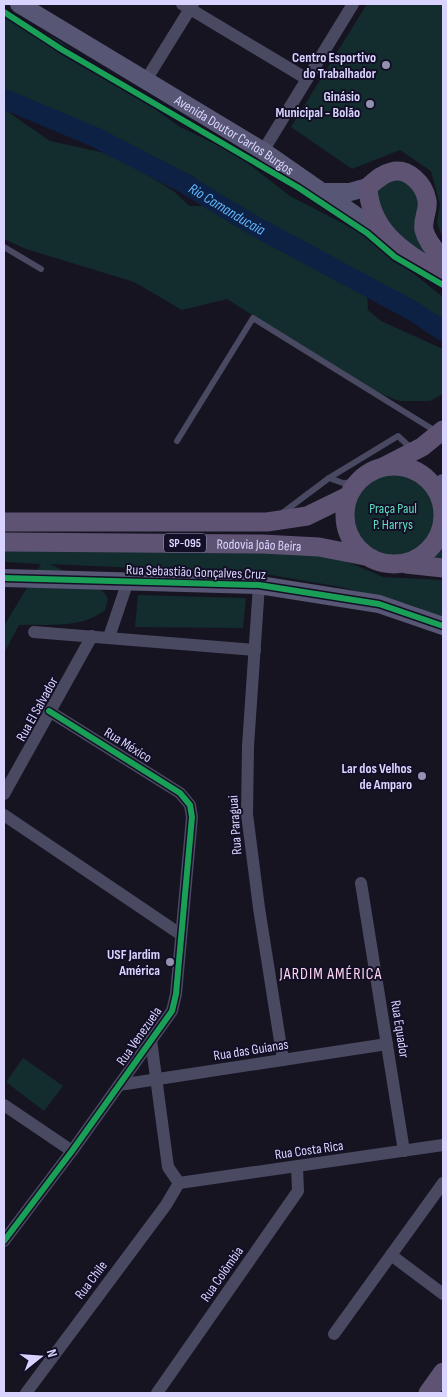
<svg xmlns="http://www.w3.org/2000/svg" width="447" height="1397" viewBox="0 0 447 1397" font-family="'Sofia Sans Condensed',sans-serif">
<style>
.green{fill:#132c2d}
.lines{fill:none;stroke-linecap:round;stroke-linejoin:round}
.river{stroke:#0d2144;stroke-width:20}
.lane{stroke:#4a4962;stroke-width:6}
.street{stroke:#4a4962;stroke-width:12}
.secondary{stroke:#575674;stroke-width:18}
.primary{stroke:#5e5373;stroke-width:19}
.cycleway-casing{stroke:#130f26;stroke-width:9}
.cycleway{stroke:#1a9f57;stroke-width:6}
.poi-dot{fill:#9591b1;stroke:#130f26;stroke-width:2}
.labels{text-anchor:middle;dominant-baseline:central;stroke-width:4;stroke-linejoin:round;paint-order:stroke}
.shield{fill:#130f26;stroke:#9e99be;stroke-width:1}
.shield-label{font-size:12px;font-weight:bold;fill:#d9d4ff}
.poi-label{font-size:14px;font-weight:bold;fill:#d9d4ff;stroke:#130f26;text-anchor:end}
.street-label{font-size:14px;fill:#d9d4ff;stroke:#130f26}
.park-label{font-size:14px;fill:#5fe0c0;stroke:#130f26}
.water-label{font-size:15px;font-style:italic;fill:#62b6ff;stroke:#130f26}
.quarter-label{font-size:16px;letter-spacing:1px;fill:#ffd6f0;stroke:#130f26}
</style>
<rect width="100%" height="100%" fill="#161421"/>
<g class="green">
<polygon points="367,4 443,4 443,239 437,223 440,204 431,171 400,150 352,169 291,127"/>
<polygon points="4,16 57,39 180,127 236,154 290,196 365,235 443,297 443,323 415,307 398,302 384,293 367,292 368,310 381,321 443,349 443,394 430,401 399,401 367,388 227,299 182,310 134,282 26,249 4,239 4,109 50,141 119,156 176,193 189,206 205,206 206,190 194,177 36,105 4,97"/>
<path d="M398 177 415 187 443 267C406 242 387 236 374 191Z"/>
<circle cx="394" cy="516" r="42"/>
<polygon points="443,533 443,567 426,561"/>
<path d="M4 547 320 554 353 564 383 577 443 580V617L408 604 341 587 265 574 50 564 101 589 108 598 105 610C81 629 49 624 19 625L4 653V626L41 564 4 562Z"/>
<polygon points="138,595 246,598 243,628 135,627"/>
<polygon points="23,1058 63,1086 44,1111 6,1082"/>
</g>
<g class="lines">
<path class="river" id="s1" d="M4 99 95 137 182 182 251 224 413 311 443 331"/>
<g class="lane">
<polyline points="4,247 41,269"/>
<polyline points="177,441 253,318 437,432"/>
<polyline points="329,478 343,483 357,482"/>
<polyline points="281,514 329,478 398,436 412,449"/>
</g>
<g class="street">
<polyline points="182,4 307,79"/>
<polyline points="146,80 193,4"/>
<polyline points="263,151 353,4"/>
<polyline points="259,585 248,746 247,814 259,908 283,1060"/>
<polyline points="34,632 255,650"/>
<polyline points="109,637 128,581"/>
<polyline points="4,794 92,636"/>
<polyline points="4,815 180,934"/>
<polyline points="361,883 404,1151"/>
<polyline points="151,1040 168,1167 179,1183"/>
<polyline points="119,1085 387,1044"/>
<polyline points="4,1105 72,1151"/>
<polyline points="179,1183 443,1145"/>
<polyline points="4,1241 72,1151 172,1011 176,994 192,817 190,805 180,793 49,711"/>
<polyline points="391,1255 443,1294"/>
<polyline points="334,1334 443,1183"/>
<polyline points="26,1393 166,1205 179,1183"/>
<polyline points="157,1393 298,1191 297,1167"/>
</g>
<g class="secondary">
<path id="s2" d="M19 4 263 151 388 238"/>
<polyline points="322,192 350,192 368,187"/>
<polyline points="441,485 443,483"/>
<polyline points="4,578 259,585 379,604 443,626"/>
</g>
<g class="primary">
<path d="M443 260C436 251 427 242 424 230 422 219 429 210 427 200 424 184 408 167 391 172 382 174 375 181 368 187 370 234 407 253 443 276"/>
<circle cx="394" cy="515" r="49"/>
<polyline points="385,466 422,447 443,430"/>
<polyline points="4,522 267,522 307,516 348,496"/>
<path id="s3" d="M4 542 262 544 319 547 365 556"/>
<polyline points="406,564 443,568"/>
<polyline points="428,1393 443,1372"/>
</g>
<defs>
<g id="cycleway">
<polyline points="4,12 61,49 299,188 367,233 395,257 443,285"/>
<polyline points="4,578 259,585 379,604 443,626"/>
<polyline points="4,1241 72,1151 172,1011 176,994 192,817 190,805 180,793 49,711"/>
</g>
</defs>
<use href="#cycleway" class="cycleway-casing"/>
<use href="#cycleway" class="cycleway"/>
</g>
<g class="poi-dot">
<circle cx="386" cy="65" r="5"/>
<circle cx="370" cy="104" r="5"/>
<circle cx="422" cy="776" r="5"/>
<circle cx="170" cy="962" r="5"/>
</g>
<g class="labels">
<rect class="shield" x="164" y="533.5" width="42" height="19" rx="4"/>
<g class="shield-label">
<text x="185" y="543">SP-095</text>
</g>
<g class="poi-label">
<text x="376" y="57">Centro Esportivo<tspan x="376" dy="16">do Trabalhador</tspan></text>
<text x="360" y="96">Ginásio<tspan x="360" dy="16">Municipal - Bolão</tspan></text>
<text x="412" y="768">Lar dos Velhos<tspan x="412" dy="16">de Amparo</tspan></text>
<text x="160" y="954">USF Jardim<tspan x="160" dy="16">América</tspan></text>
</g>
<g class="street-label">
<text stroke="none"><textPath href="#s2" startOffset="252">Avenida Doutor Carlos Burgos</textPath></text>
<text stroke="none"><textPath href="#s3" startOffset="255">Rodovia João Beira</textPath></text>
<text transform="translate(196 572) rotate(2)">Rua Sebastião Gonçalves Cruz</text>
<text transform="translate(37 709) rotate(-61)">Rua El Salvador</text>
<text transform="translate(128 745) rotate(32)">Rua México</text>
<text transform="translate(235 825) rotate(-94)">Rua Paraguai</text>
<text transform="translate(400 1029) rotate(81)">Rua Equador</text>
<text transform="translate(139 1036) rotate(-55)">Rua Venezuela</text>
<text transform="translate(251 1050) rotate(-9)">Rua das Guianas</text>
<text transform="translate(309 1150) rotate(-8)">Rua Costa Rica</text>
<text transform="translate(222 1274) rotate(-55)">Rua Colômbia</text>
<text transform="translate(91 1280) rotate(-53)">Rua Chile</text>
</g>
<g class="park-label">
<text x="393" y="508">Praça Paul<tspan x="393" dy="16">P. Harrys</tspan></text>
</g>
<g class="water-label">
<text stroke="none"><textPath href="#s1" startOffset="249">Rio Camanducaia</textPath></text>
</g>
<g class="quarter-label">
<text x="331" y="974">JARDIM AMÉRICA</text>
</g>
</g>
<rect width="447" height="1397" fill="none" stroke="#d9d4ff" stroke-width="10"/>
<g transform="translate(40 1357) rotate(73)" stroke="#130f26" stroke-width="4" paint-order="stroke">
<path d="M0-4L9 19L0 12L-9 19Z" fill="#d9d4ff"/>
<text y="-8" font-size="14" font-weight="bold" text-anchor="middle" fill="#d9d4ff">N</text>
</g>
</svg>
